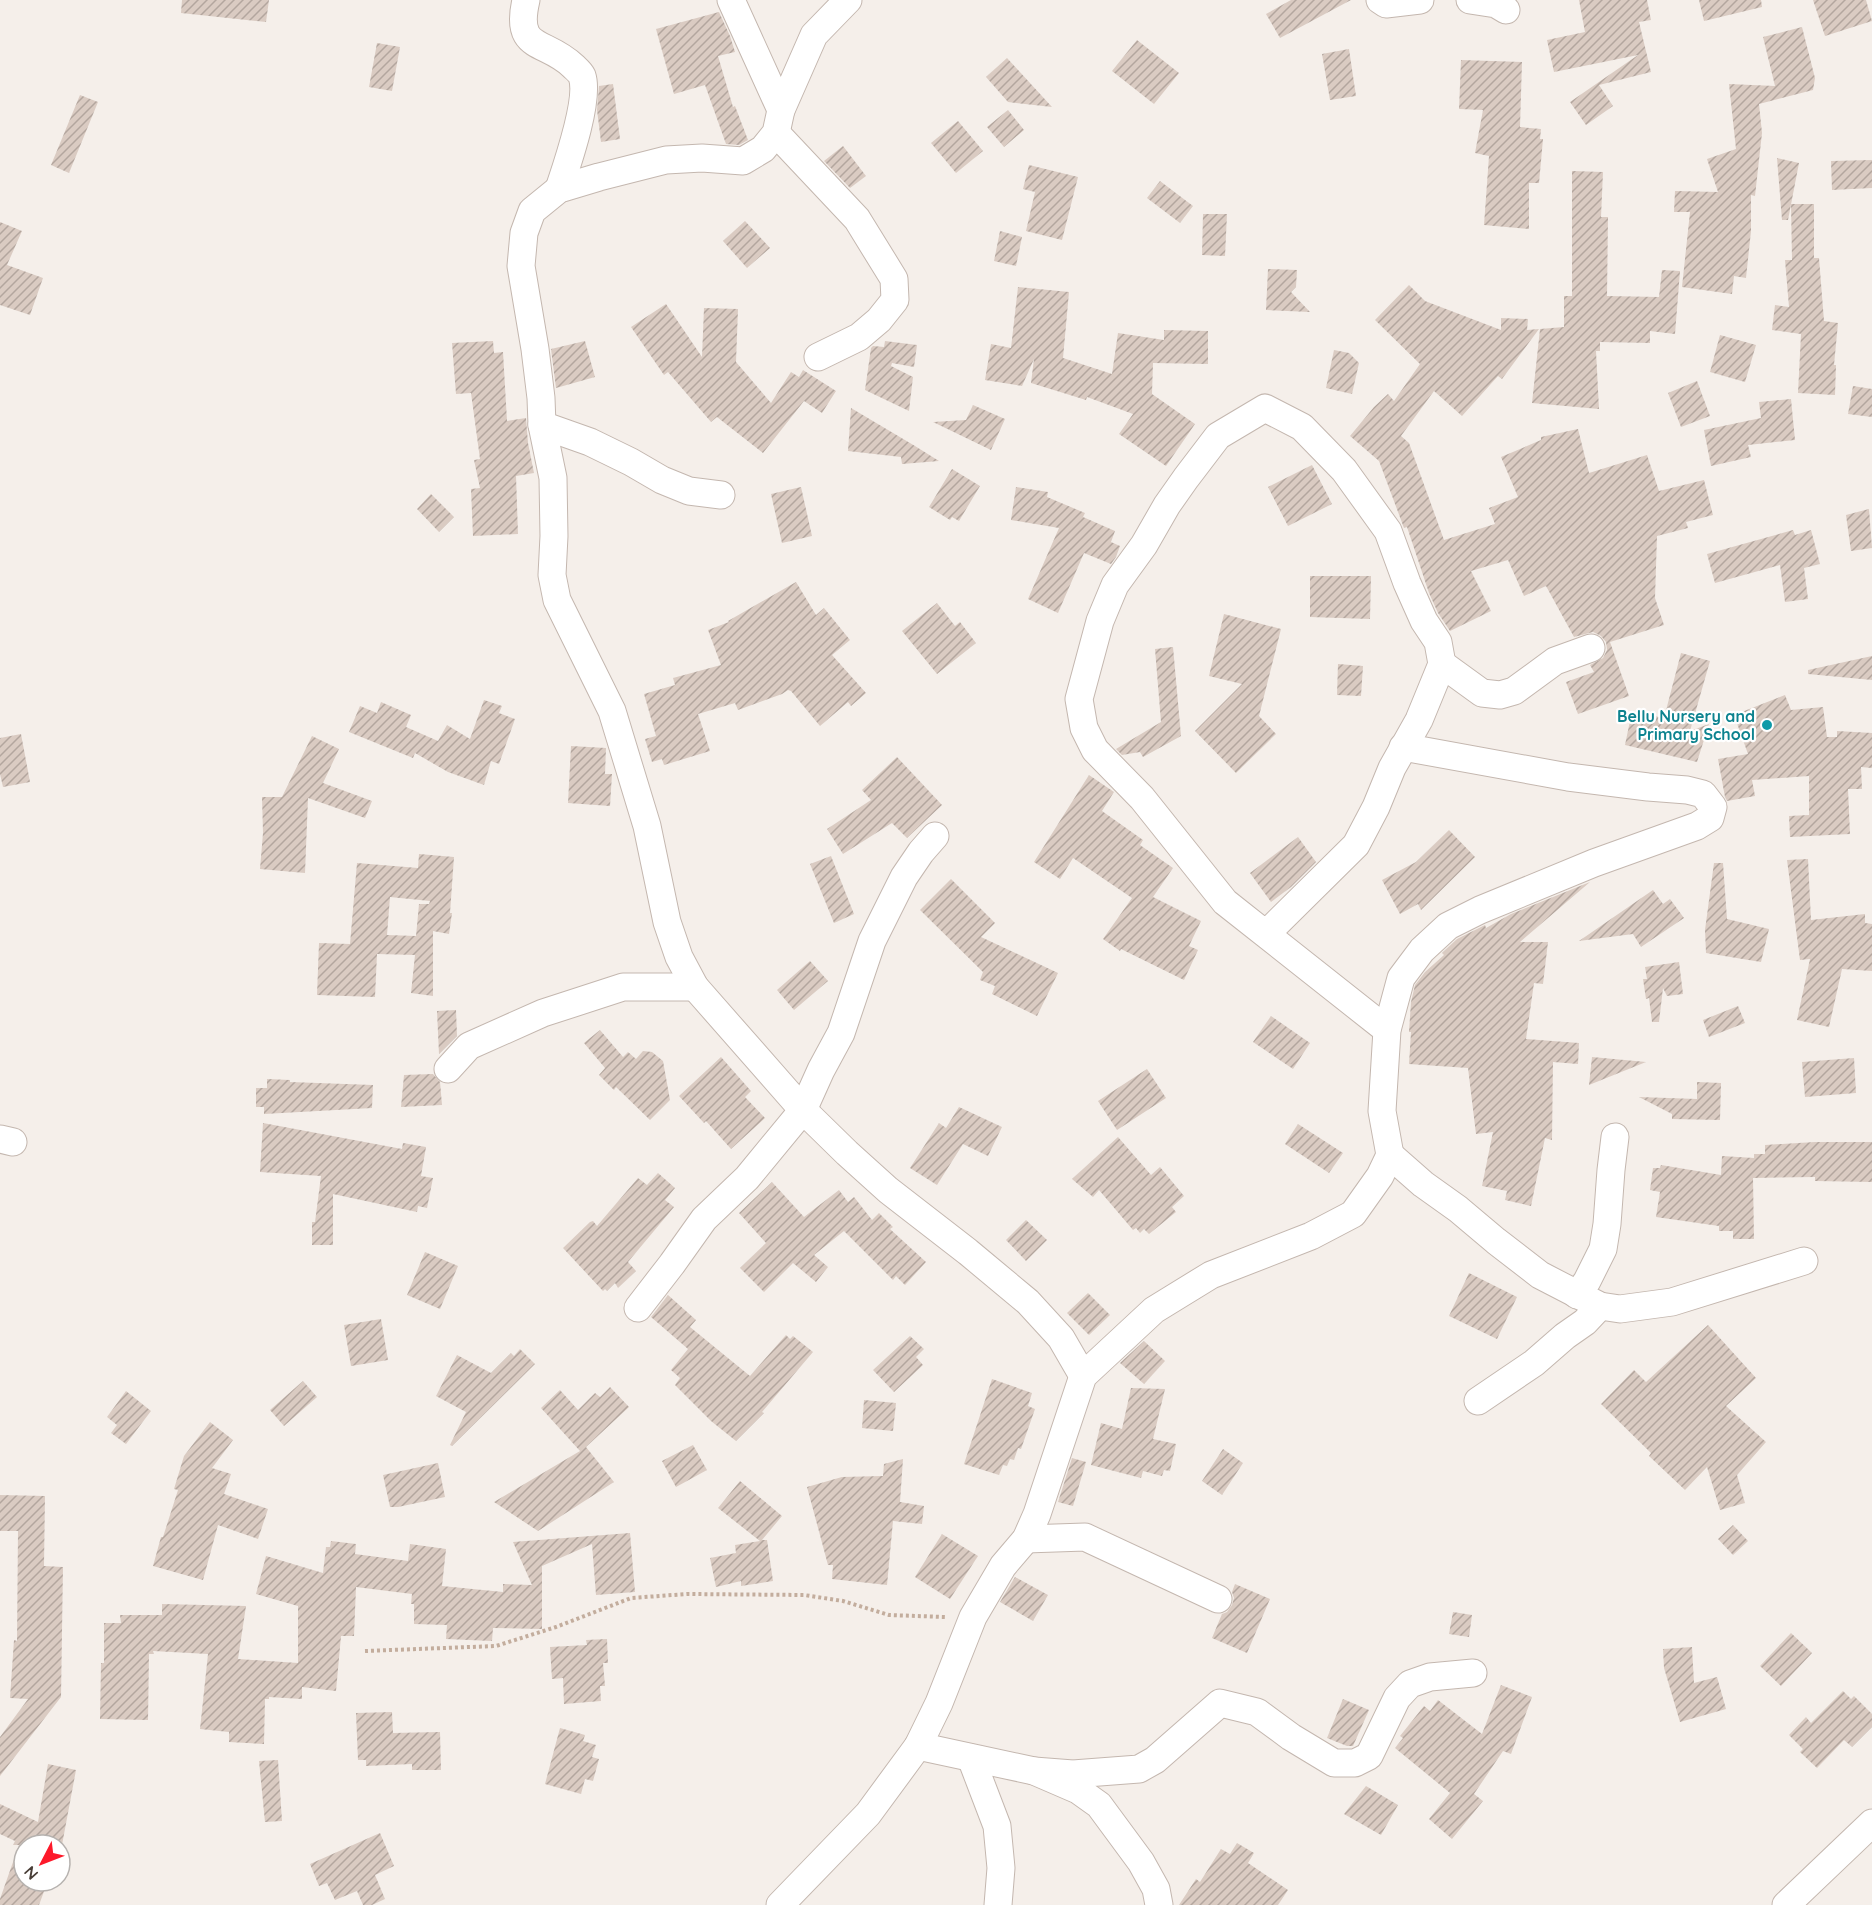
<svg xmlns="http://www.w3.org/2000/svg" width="1872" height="1905" viewBox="0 0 1872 1905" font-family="Quicksand,sans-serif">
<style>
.building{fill:url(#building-hatch);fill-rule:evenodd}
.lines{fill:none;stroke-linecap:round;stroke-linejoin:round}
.minor-casing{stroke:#c4b7af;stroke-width:29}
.path{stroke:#c3ad9d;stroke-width:4;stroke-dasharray:3 3;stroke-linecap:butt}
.minor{stroke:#fff;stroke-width:27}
.culture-dot{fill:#0f9aa8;stroke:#fff;stroke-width:2}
.labels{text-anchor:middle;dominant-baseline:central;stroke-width:4.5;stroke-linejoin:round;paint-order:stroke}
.culture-label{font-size:16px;font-weight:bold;fill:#0d838f;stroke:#fff;text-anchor:end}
</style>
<defs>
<pattern id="building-hatch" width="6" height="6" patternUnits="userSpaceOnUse" patternTransform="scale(1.5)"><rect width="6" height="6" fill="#dacbc2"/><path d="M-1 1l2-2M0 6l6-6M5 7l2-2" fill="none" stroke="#b3a69e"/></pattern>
</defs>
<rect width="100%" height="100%" fill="#f5efea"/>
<g class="building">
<polygon points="182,0 269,0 266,22 181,13"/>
<polygon points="1291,0 1351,0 1280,38 1266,14"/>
<polygon points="1579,0 1647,0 1651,20 1639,22 1651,72 1599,85 1613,106 1586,125 1570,102 1638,55 1554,72 1547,40 1585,32"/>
<polygon points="1699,0 1761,0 1762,7 1704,21"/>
<polygon points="1813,0 1866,0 1872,21 1825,36"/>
<polygon points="719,12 730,36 735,52 718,56 733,107 735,106 748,140 739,145 726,144 705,85 674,94 656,29"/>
<polygon points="1802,27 1815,78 1813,90 1759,104 1762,133 1755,196 1751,195 1751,231 1746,278 1734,276 1732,294 1682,287 1690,212 1674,212 1675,191 1718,192 1707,159 1736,149 1729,84 1775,86 1763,37"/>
<polygon points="1137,40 1179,73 1154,104 1112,71"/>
<polygon points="377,43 400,47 392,91 369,87"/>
<polygon points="1349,49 1356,96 1330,100 1322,54"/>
<polygon points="1007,58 1052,107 1008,102 986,77"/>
<polygon points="1461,60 1522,62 1520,127 1541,129 1540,139 1543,139 1539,183 1529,183 1529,229 1484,225 1489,156 1475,153 1483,110 1459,109"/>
<polygon points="613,84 620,139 601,142 597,110 599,86"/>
<polygon points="80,95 98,102 69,173 51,165"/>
<polygon points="1008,110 1024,130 1004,147 987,127"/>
<polygon points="958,121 983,151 956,173 931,143"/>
<polygon points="843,146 866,176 850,188 824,161"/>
<polygon points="1777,158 1799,163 1788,220 1782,220"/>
<polygon points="1872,160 1872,188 1832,190 1831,161"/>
<polygon points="1029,165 1078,177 1062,240 1026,231 1035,192 1023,189"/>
<polygon points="1572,171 1603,172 1601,217 1608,217 1607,296 1659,297 1662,270 1680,271 1675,334 1650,331 1650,343 1600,342 1600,351 1596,351 1599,409 1532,403 1540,329 1564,327 1564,296 1572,296"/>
<polygon points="1160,181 1193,206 1180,223 1147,198"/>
<polygon points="1791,204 1814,204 1814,258 1819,258 1824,321 1838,323 1834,365 1836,365 1835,395 1798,393 1801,334 1772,330 1775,305 1789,307 1785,260 1792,260"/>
<polygon points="1203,214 1227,214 1225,256 1202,255"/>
<polygon points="745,221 770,248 747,268 723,241"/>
<polygon points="0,222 22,231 7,265 43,278 30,315 0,305"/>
<polygon points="1000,231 1022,237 1016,266 994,261"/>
<polygon points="1268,269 1297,270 1296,287 1291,292 1310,312 1266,310"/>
<polygon points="1409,285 1425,301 1501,330 1501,318 1528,319 1527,330 1539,329 1502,379 1498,376 1462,416 1434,391 1401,436 1409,443 1444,540 1495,524 1489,508 1518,497 1501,457 1541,440 1541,437 1578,429 1589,473 1647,455 1659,491 1704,480 1713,515 1686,522 1688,528 1657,536 1655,598 1664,625 1610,642 1629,696 1578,714 1566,682 1594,672 1590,665 1603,658 1607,650 1606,642 1601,636 1593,632 1574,637 1546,586 1524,596 1508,560 1471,571 1491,611 1450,631 1438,613 1429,593 1407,527 1404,528 1379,461 1350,436 1374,407 1388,394 1394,401 1420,364 1375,320"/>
<polygon points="1018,287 1069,292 1063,358 1112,374 1118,333 1164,340 1164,330 1208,331 1208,364 1153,363 1152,394 1195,424 1166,466 1119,434 1133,414 1087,397 1086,400 1031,383 1034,359 1022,386 985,380 991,344 1011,348"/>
<polygon points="666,304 702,357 704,308 738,309 736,362 771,403 791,372 799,377 803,370 836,391 822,413 804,401 763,453 717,417 711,422 668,372 664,375 631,327"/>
<polygon points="1720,335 1756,345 1745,382 1710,372"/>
<polygon points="493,341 494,353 503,352 507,421 526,418 528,443 534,473 516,476 518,534 473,536 471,489 480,488 474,460 480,459 471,393 456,394 452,343"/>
<polygon points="585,341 595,377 556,388 551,349"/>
<polygon points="885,341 917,345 914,367 892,363 891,366 913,377 909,411 865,390 871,348 873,346 884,347"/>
<polygon points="1334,350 1349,353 1359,363 1352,394 1326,388"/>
<polygon points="1697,381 1710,416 1681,427 1668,393"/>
<polygon points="1853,386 1872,389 1872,417 1848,414"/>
<polygon points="1791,399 1795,440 1748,445 1751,457 1711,466 1704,430 1761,418 1759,402"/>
<polygon points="973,405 1005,419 991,450 933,422 966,420"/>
<polygon points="851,408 915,446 939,461 902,464 901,457 848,451"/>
<polygon points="1312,465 1332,504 1288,526 1268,487"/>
<polygon points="952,469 980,486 959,521 952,517 950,520 929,507"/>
<polygon points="801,487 812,536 782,543 771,494"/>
<polygon points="1016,487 1048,492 1047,497 1085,513 1083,517 1115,531 1111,542 1120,546 1116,557 1111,564 1084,553 1058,613 1028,599 1059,528 1011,520"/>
<polygon points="431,494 454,517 439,532 417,509"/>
<polygon points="1869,509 1872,548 1851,551 1846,515"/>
<polygon points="1793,530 1795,535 1811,530 1820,564 1804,568 1808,599 1785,602 1780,565 1715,583 1707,554"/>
<polygon points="1310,576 1371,576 1370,619 1310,617"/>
<polygon points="796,582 816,615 824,608 850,640 832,655 866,693 851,706 848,702 820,726 791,691 788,690 782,694 738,710 735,703 698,714 710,751 664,765 662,759 652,762 645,739 656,736 644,694 675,685 673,678 721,665 708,630 729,622 728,621"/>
<polygon points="937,603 955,626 960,622 976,643 937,674 902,631"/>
<polygon points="1224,614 1281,629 1259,716 1276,734 1236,773 1195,731 1242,684 1209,676"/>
<polygon points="1173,647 1181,736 1143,757 1140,752 1122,755 1116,749 1161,722 1155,649"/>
<polygon points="1681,653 1710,661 1690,731 1709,724 1697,762 1625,745 1632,711 1664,718"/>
<polygon points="1872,656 1872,680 1808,674 1808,670"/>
<polygon points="1338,664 1363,666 1361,696 1337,695"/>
<polygon points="1785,695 1791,710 1823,707 1827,737 1837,737 1837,731 1872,733 1872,768 1861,767 1862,789 1848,789 1850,834 1790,837 1789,816 1809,815 1809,776 1752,780 1755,796 1727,801 1725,797 1718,759 1748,754 1734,715"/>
<polygon points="484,700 502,706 499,713 515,719 499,764 491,761 484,785 448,772 415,753 413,758 349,732 360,706 377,713 381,702 411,715 406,727 438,741 447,725 470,739"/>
<polygon points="21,734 30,782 3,787 0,774 0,738"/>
<polygon points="312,736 339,749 323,783 372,801 365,818 308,798 305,873 260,869 263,833 262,797 282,797"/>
<polygon points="571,746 606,748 605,774 612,774 610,806 568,803"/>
<polygon points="897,757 942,805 907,838 892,823 843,854 827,829 871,800 862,790"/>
<polygon points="1089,775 1114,792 1102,811 1143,840 1140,845 1173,868 1153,897 1201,921 1189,946 1198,950 1184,980 1121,949 1120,951 1103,939 1132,898 1073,858 1060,879 1034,862"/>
<polygon points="1449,830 1475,857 1421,910 1418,904 1400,914 1382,880 1416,862"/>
<polygon points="1298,837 1316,862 1291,887 1271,902 1250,873"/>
<path d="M419 854 454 857 450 913H452L449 934 433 931V996L411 993 415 955 377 954 375 997 317 995 319 943 350 944 357 863 418 868ZM390 897 430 901 429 904H419L416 936 387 935Z"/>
<polygon points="831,856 854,914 834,923 810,864"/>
<polygon points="1808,859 1811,920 1865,914 1865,923 1872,924 1872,971 1842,969 1829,1027 1797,1020 1810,959 1800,960 1787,860"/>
<polygon points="1714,863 1723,863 1727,919 1769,929 1761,962 1706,953 1705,930"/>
<polygon points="951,879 995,923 981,937 1058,973 1037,1016 992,994 995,986 980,980 983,972 920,910"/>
<polygon points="1590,882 1520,942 1548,942 1543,984 1534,983 1526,1039 1579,1043 1578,1064 1553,1062 1552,1140 1545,1138 1531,1206 1505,1200 1507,1191 1482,1186 1493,1132 1476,1134 1468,1068 1409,1064 1411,1032 1409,1032 1411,1002 1415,985 1425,972 1444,955 1442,953 1457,939 1485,925 1486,928 1511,914"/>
<polygon points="1653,890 1663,904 1670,899 1684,918 1641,947 1633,934 1579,941"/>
<polygon points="810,961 828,981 794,1010 777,990"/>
<polygon points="1679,962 1683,994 1667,996 1663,988 1659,1022 1652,1022 1649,998 1646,999 1643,979 1647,979 1645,967"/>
<polygon points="1738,1006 1745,1023 1709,1037 1703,1020"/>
<polygon points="456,1010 457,1036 439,1054 437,1011"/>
<polygon points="1271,1016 1310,1043 1293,1069 1253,1042"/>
<polygon points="600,1030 623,1057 628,1052 636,1059 643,1051 652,1052 663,1061 670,1100 650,1120 616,1087 614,1090 599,1075 605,1068 584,1043"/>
<polygon points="721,1057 751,1091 745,1097 765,1118 731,1149 706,1121 704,1123 679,1096"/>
<polygon points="1592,1057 1646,1062 1589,1085"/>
<polygon points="1854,1058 1856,1093 1805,1097 1802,1062"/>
<polygon points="1147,1069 1166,1098 1117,1130 1098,1101"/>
<polygon points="433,1074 440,1082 442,1105 401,1107 404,1075"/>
<polygon points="267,1079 290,1080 290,1082 373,1085 372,1108 264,1114 264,1107 256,1107 256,1088 267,1088"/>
<polygon points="1697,1082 1721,1083 1720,1120 1672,1119 1672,1114 1639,1097 1697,1099"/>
<polygon points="959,1107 1002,1127 988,1156 963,1144 937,1185 910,1168 939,1123 946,1128"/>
<polygon points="263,1123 402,1149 403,1143 426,1147 421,1176 433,1178 427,1208 418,1206 417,1212 333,1194 333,1245 312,1245 312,1222 315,1222 321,1176 260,1172"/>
<polygon points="1298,1124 1343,1153 1329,1173 1285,1144"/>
<polygon points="1118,1137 1151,1175 1160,1167 1184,1196 1172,1207 1176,1212 1149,1234 1144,1229 1140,1233 1136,1228 1133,1230 1099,1190 1093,1197 1072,1179"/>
<polygon points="1815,1142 1872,1142 1872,1182 1815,1181 1815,1177 1753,1178 1754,1239 1733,1239 1733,1231 1719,1231 1719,1226 1656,1217 1660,1192 1650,1190 1653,1168 1660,1168 1661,1165 1721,1175 1722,1156 1754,1158 1754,1154 1765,1154 1765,1145"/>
<polygon points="658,1173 675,1188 665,1200 674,1207 628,1262 636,1271 618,1288 615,1283 607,1291 605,1289 603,1291 563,1248 590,1222 593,1221 597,1226 638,1178 647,1185"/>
<polygon points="772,1182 804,1217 839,1190 848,1202 854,1197 872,1220 879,1213 893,1227 890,1229 926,1262 905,1285 896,1276 893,1280 844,1231 814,1255 828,1267 816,1282 793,1263 764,1292 740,1268 766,1243 739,1213"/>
<polygon points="1026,1220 1047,1240 1026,1261 1006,1240"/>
<polygon points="425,1252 458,1266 440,1309 407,1295"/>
<polygon points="1469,1273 1517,1297 1497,1339 1449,1316"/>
<polygon points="1088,1293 1110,1315 1089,1335 1067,1313"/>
<polygon points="668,1295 696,1320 690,1327 750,1376 786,1335 790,1339 793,1336 813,1352 762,1412 764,1413 736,1441 711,1421 675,1385 680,1378 671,1370 688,1349 651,1317"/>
<polygon points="381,1319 388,1360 351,1366 344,1325"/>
<polygon points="1708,1325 1756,1378 1726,1406 1766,1442 1737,1475 1745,1503 1720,1510 1707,1467 1685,1490 1649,1456 1651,1453 1601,1404 1634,1370 1646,1382"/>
<polygon points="910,1336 924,1349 916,1357 923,1365 894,1392 873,1370"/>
<polygon points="1144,1341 1165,1361 1144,1384 1120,1363"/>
<polygon points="520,1349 535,1364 452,1446 450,1445 466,1412 436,1396 457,1355 491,1373 511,1353 514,1356"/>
<polygon points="992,1379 1032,1393 1028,1406 1035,1409 1021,1449 1018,1448 1014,1460 1010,1459 1007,1466 1003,1465 999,1475 964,1464"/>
<polygon points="303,1381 317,1397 284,1426 270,1410"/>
<polygon points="610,1387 629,1407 586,1447 614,1482 538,1531 494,1502 580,1451 541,1408 560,1390 578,1410 595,1393 600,1397"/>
<polygon points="1131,1388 1165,1389 1153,1439 1176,1444 1170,1471 1164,1470 1162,1476 1143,1471 1141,1478 1091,1465 1101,1423 1122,1429"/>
<polygon points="126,1391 151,1411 126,1444 111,1433 117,1425 107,1417"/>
<polygon points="864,1400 896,1403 893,1431 862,1428"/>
<polygon points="210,1422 233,1440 212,1468 231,1474 224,1494 268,1509 258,1539 218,1525 203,1580 153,1566 161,1537 163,1537 178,1490 174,1489 184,1456"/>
<polygon points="693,1445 707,1470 676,1487 662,1461"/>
<polygon points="1223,1449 1243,1463 1222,1495 1202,1481"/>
<polygon points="1072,1458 1086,1462 1073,1506 1058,1502"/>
<polygon points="903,1459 900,1502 924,1506 922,1524 893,1521 887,1585 832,1579 833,1565 828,1565 807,1487 842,1477 883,1476 884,1464"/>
<polygon points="438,1463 445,1497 398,1507 390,1507 383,1475"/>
<polygon points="740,1481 782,1516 762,1540 767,1540 773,1581 741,1586 741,1581 716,1587 710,1558 736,1553 735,1545 760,1541 718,1508"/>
<polygon points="0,1495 45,1496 44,1566 63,1567 61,1697 0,1776 0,1737 28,1699 10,1698 14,1640 17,1641 18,1531 0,1531"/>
<polygon points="1733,1525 1748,1541 1733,1555 1718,1539"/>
<polygon points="630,1533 635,1592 596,1595 592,1544 542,1566 542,1629 493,1628 492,1641 446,1639 447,1625 414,1624 414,1604 411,1604 412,1594 356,1587 354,1636 341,1636 336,1691 302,1687 302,1699 269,1697 269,1699 265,1699 264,1744 229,1742 229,1732 200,1729 208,1654 153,1651 154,1654 149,1654 148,1720 100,1719 101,1663 104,1663 104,1623 121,1623 120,1615 162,1615 162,1604 246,1606 238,1659 298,1663 298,1606 256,1594 266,1556 323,1573 326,1547 330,1547 331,1541 356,1544 355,1554 408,1561 410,1544 446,1549 442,1586 503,1592 503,1584 532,1585 513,1542"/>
<polygon points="942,1534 978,1556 950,1599 915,1577"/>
<polygon points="1015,1577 1048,1595 1033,1621 1000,1602"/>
<polygon points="1235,1584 1270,1599 1247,1653 1212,1638 1222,1614 1227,1612 1232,1605 1234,1598 1232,1592"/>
<polygon points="1453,1612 1472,1615 1469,1637 1449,1634"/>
<polygon points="1791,1633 1812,1653 1781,1686 1760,1666"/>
<polygon points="607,1639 608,1663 603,1663 605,1686 600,1686 601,1701 564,1704 563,1678 552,1679 550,1647 587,1645 586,1640"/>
<polygon points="1692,1647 1694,1683 1717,1677 1726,1709 1680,1722 1664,1668 1663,1649"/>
<polygon points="1501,1685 1532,1697 1511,1754 1503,1751 1474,1794 1483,1801 1452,1839 1429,1819 1450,1793 1395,1748 1403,1738 1400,1736 1424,1706 1430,1711 1438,1700 1482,1734"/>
<polygon points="1843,1691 1851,1699 1854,1696 1872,1714 1872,1727 1852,1747 1844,1740 1817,1768 1800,1752 1803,1749 1789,1735 1806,1717 1811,1723"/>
<polygon points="1343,1699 1369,1710 1353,1746 1347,1746 1327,1738"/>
<polygon points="392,1712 393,1733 440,1732 441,1770 412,1770 412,1764 366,1766 366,1760 358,1760 356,1713"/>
<polygon points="560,1728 585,1735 583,1741 596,1745 592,1757 599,1759 593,1781 585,1779 581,1794 545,1784"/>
<polygon points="278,1760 282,1821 265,1822 259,1761"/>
<polygon points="48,1764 76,1770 62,1845 24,1845 24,1881 32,1881 46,1886 39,1905 0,1905 0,1899 19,1845 13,1845 15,1841 0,1834 0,1804 38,1822"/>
<polygon points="1366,1786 1398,1805 1381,1835 1344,1814"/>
<polygon points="380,1833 394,1866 375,1875 385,1899 372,1905 363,1905 357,1891 335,1900 327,1883 319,1886 310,1864"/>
<polygon points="1237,1843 1254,1853 1248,1863 1288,1890 1278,1905 1179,1905 1196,1879 1200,1882 1221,1849 1230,1854"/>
</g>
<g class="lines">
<defs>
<g id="minor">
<path d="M526 0C514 52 545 39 573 66 576 69 580 72 582 76 590 99 567 165 559 189"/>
<polyline points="731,0 781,110"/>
<polyline points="848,0 814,35 781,110 776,133 763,149 743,161 702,158 666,160 599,177 559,189 532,211 524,233 521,266 535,349 541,398 542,425 553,478 554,536 552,575 557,600 612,711 647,826 667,922 679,957 695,987 803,1110 847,1153 888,1190 968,1252 1028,1302 1061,1338 1083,1376"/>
<polyline points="1380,0 1386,4 1420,0"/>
<polyline points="1470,0 1496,4 1506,10"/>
<polyline points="776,133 857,219 894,279 895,300 879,320 859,337 818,357"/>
<polyline points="542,425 590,442 631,462 662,480 689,491 721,495"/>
<polyline points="1442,664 1482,693 1500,695 1514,691 1555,661 1591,648"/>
<polyline points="1266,934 1356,845 1376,807 1392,768 1419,720 1442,664 1438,642 1424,621 1407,583 1388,531 1344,470 1302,427 1265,408 1218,436 1186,478 1167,505 1144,545 1115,585 1100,621 1079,699 1084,728 1095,750 1142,798 1225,902 1387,1030"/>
<polyline points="448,1069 469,1046 543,1013 623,987 695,987"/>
<polyline points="0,1139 13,1142"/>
<polyline points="1390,1155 1423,1184 1458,1209 1496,1241 1540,1275 1600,1306 1620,1309 1672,1302 1804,1261"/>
<polyline points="1577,1295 1587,1281 1603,1249 1607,1224 1611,1170 1615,1137"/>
<polyline points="638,1308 672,1264 704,1219 747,1178 803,1110 821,1070 841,1033 872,941 904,877 921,852 935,836"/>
<polyline points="1478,1401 1534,1363 1565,1336 1585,1322 1600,1306"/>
<polyline points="1026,1539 1085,1537 1218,1599"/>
<polyline points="918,1746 1034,1771 1078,1790 1099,1805 1141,1862 1156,1889 1159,1905"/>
<polyline points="971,1758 997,1826 1001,1868 998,1905"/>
<polyline points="1034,1771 1073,1774 1139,1769 1155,1760 1220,1703 1257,1712 1291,1737 1334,1763 1355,1763 1369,1756 1397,1698 1410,1684 1430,1677 1473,1673"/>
<polyline points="780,1905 868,1814 918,1746 939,1703 973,1617 1003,1566 1026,1539 1037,1514 1083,1376 1154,1310 1211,1275 1311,1236 1353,1214 1380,1176 1390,1155 1382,1111 1387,1030 1401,978 1422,950 1448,926 1480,910 1594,863 1697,826 1710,818 1713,807 1703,794 1687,790 1648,787 1568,777 1403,747"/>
<polyline points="1786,1905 1872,1823"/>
</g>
</defs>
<use href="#minor" class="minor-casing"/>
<polyline class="path" points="365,1651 496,1646 556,1627 631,1598 687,1594 804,1595 843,1601 889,1615 945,1617"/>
<use href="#minor" class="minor"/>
</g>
<circle class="culture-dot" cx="1767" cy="725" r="6"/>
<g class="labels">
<g class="culture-label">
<text x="1755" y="716">Bellu Nursery and<tspan x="1755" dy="18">Primary School</tspan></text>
</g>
</g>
<g transform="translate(42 1863) rotate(228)"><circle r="28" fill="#ffffff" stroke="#b6b2af" stroke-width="1.5"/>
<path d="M0-4.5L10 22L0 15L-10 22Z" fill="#fd192a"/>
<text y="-9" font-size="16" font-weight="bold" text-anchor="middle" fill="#493e37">N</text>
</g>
</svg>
